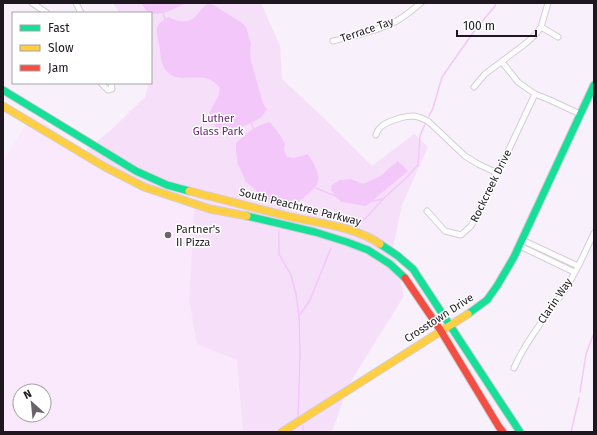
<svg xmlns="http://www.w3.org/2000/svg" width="597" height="435" viewBox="0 0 597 435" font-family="'Fira Sans',sans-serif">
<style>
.built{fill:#fae8fc;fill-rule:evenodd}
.green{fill:#f6e0f9}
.water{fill:#f4c7fa}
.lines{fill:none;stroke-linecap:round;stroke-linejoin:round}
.stream{stroke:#f4c7fa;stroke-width:1.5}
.street-casing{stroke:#d4cdd6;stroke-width:7}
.fast-casing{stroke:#d4cdd6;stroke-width:9}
.slow-casing{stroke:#d4cdd6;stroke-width:9}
.jam-casing{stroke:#d4cdd6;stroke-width:9}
.street{stroke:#fefdfe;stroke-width:5}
.fast{stroke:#16e098;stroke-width:7}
.slow{stroke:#ffcf43;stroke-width:7}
.jam{stroke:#f24e42;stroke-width:7}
.poi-dot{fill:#6a636c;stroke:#fff;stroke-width:1.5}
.labels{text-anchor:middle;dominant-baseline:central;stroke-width:3;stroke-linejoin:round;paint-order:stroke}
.street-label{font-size:11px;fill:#1e171f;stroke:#fff}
.park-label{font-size:11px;fill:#641e6e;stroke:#fff}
.poi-label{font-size:11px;fill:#1e171f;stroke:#fff;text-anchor:start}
</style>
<rect width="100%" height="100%" fill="#f8f0fa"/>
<path class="built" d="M32 115 86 150 120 177 172 193 195 198 189 299 237 359 243 432H3V162ZM20 391H44V415H20Z"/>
<polygon class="green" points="113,3 261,3 280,46 282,79 325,119 372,166 414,134 428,147 402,205 393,248 404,296 348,386 332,432 243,432 237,360 197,344 189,299 195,198 172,193 120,177 86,150 111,130 145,97 149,83 151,83 151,13 119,13"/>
<g class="water">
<polygon points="143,3 186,3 167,12 157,14 148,13 142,4"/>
<path d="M209 3 215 6 236 19 241 22 246 27 251 44 250 50 251 61 263 103 267 110C265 112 263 115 261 117 252 124 229 134 219 129 214 126 211 118 209 113L219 95 220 88C217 85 213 80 208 79 198 75 181 81 171 75 160 68 161 55 159 44 158 39 156 33 157 28 158 23 164 20 168 17 176 21 188 24 195 17 201 11 202 7 209 3Z"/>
<path d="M270 122 280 135 285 144 284 150 287 157 294 158 308 154C326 182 320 184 297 203H278L272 202 267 200 252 187 246 182 238 164 236 152V143C245 135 257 124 270 122Z"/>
<polygon points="398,161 408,171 366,206 341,202 331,190 332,185 340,180 351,179 363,184 379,177"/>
</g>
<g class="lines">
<g class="stream">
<polyline points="163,13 165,19"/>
<polyline points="429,116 433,108 442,77 475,30 495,6 496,3"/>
<polyline points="251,122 254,130"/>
<polyline points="316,188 338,197"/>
<polyline points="369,202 383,199"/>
<polyline points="280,209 280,203"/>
<polyline points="355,227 367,217 383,199 406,178 418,165 420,136 425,124"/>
<polyline points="279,231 279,254 291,275 296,294 299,316 300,353 298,418"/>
<polyline points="299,316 310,300 331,248"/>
<polyline points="580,392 586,354 594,333"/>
<polyline points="303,432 303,426"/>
<polyline points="571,432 579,398"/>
</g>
<defs>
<g id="street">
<polyline points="32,3 47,13"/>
<polyline points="76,3 81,13"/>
<polyline points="541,27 558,37"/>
<path d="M333 41C352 36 374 32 393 23 403 18 412 10 421 3"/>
<polyline points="502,62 518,82 535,94 550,100 580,114"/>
<polyline points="101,83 108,90 112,89 111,83"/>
<polyline points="474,87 485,74 525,44 535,35 541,27 548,3"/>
<path d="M376 135C377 133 377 131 379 129 385 121 405 116 414 116 420 117 424 119 429 122L465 156 478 164 497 173"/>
<polyline points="427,211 445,231 461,235 471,226 488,194 535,94"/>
<polyline points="522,240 578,266"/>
<polyline points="520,246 574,272"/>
<path d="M514 368C527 339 548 314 566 288 577 271 585 252 594 233"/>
</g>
<g id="fast">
<polyline points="3,90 136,171 167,185 189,191"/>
<polyline points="247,216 315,232 347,242 368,250 390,264 405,278"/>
<polyline points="380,244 398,256 413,269 520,432"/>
<polyline points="468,314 487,300 497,286 514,257 594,85"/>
</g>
<g id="slow">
<polyline points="3,106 105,167 144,187 210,209 247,216"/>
<path d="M189 191C222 199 254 208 287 216 317 223 354 226 380 244"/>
<polyline points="282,432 468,314"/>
</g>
<polyline id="jam" points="405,278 441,331 499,427 503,432"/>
</defs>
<use href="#street" class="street-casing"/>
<use href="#fast" class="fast-casing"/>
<use href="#slow" class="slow-casing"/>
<use href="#jam" class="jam-casing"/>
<use href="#street" class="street"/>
<use href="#fast" class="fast"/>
<use href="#slow" class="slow"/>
<use href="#jam" class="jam"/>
</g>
<circle class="poi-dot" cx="168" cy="235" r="4"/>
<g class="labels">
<g class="street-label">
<text transform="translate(367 30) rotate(-19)">Terrace Tay</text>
<text transform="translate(491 186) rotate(-64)">Rockcreek Drive</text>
<text transform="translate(300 207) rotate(14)">South Peachtree Parkway</text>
<text transform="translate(555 301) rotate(-56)">Clarin Way</text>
<text transform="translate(439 318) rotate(-33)">Crosstown Drive</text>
</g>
<g class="park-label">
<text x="218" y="118">Luther<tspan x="218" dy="13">Glass Park</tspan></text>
</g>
<g class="poi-label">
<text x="176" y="229">Partner's<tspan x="176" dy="13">II Pizza</tspan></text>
</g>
</g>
<rect width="597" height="435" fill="none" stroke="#1e171f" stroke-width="8"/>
<rect x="12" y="12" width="140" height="72" fill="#ffffff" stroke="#a5a2a5"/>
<rect x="20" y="25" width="20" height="6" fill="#16e098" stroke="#a5a2a5"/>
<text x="48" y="32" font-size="12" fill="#1e171f">Fast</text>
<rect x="20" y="45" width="20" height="6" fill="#ffcf43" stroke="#a5a2a5"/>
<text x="48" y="52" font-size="12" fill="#1e171f">Slow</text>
<rect x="20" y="65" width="20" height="6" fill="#f24e42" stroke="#a5a2a5"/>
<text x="48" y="72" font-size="12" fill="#1e171f">Jam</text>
<g transform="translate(32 403) rotate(333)"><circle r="19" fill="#ffffff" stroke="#a5a2a5"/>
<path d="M0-3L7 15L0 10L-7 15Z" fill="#6a636c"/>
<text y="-6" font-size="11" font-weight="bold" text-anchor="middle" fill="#1e171f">N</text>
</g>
<path d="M457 30v6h79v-6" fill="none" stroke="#1e171f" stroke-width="2"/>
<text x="463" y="30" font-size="12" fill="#1e171f" stroke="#ffffff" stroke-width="3" paint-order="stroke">100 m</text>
</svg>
